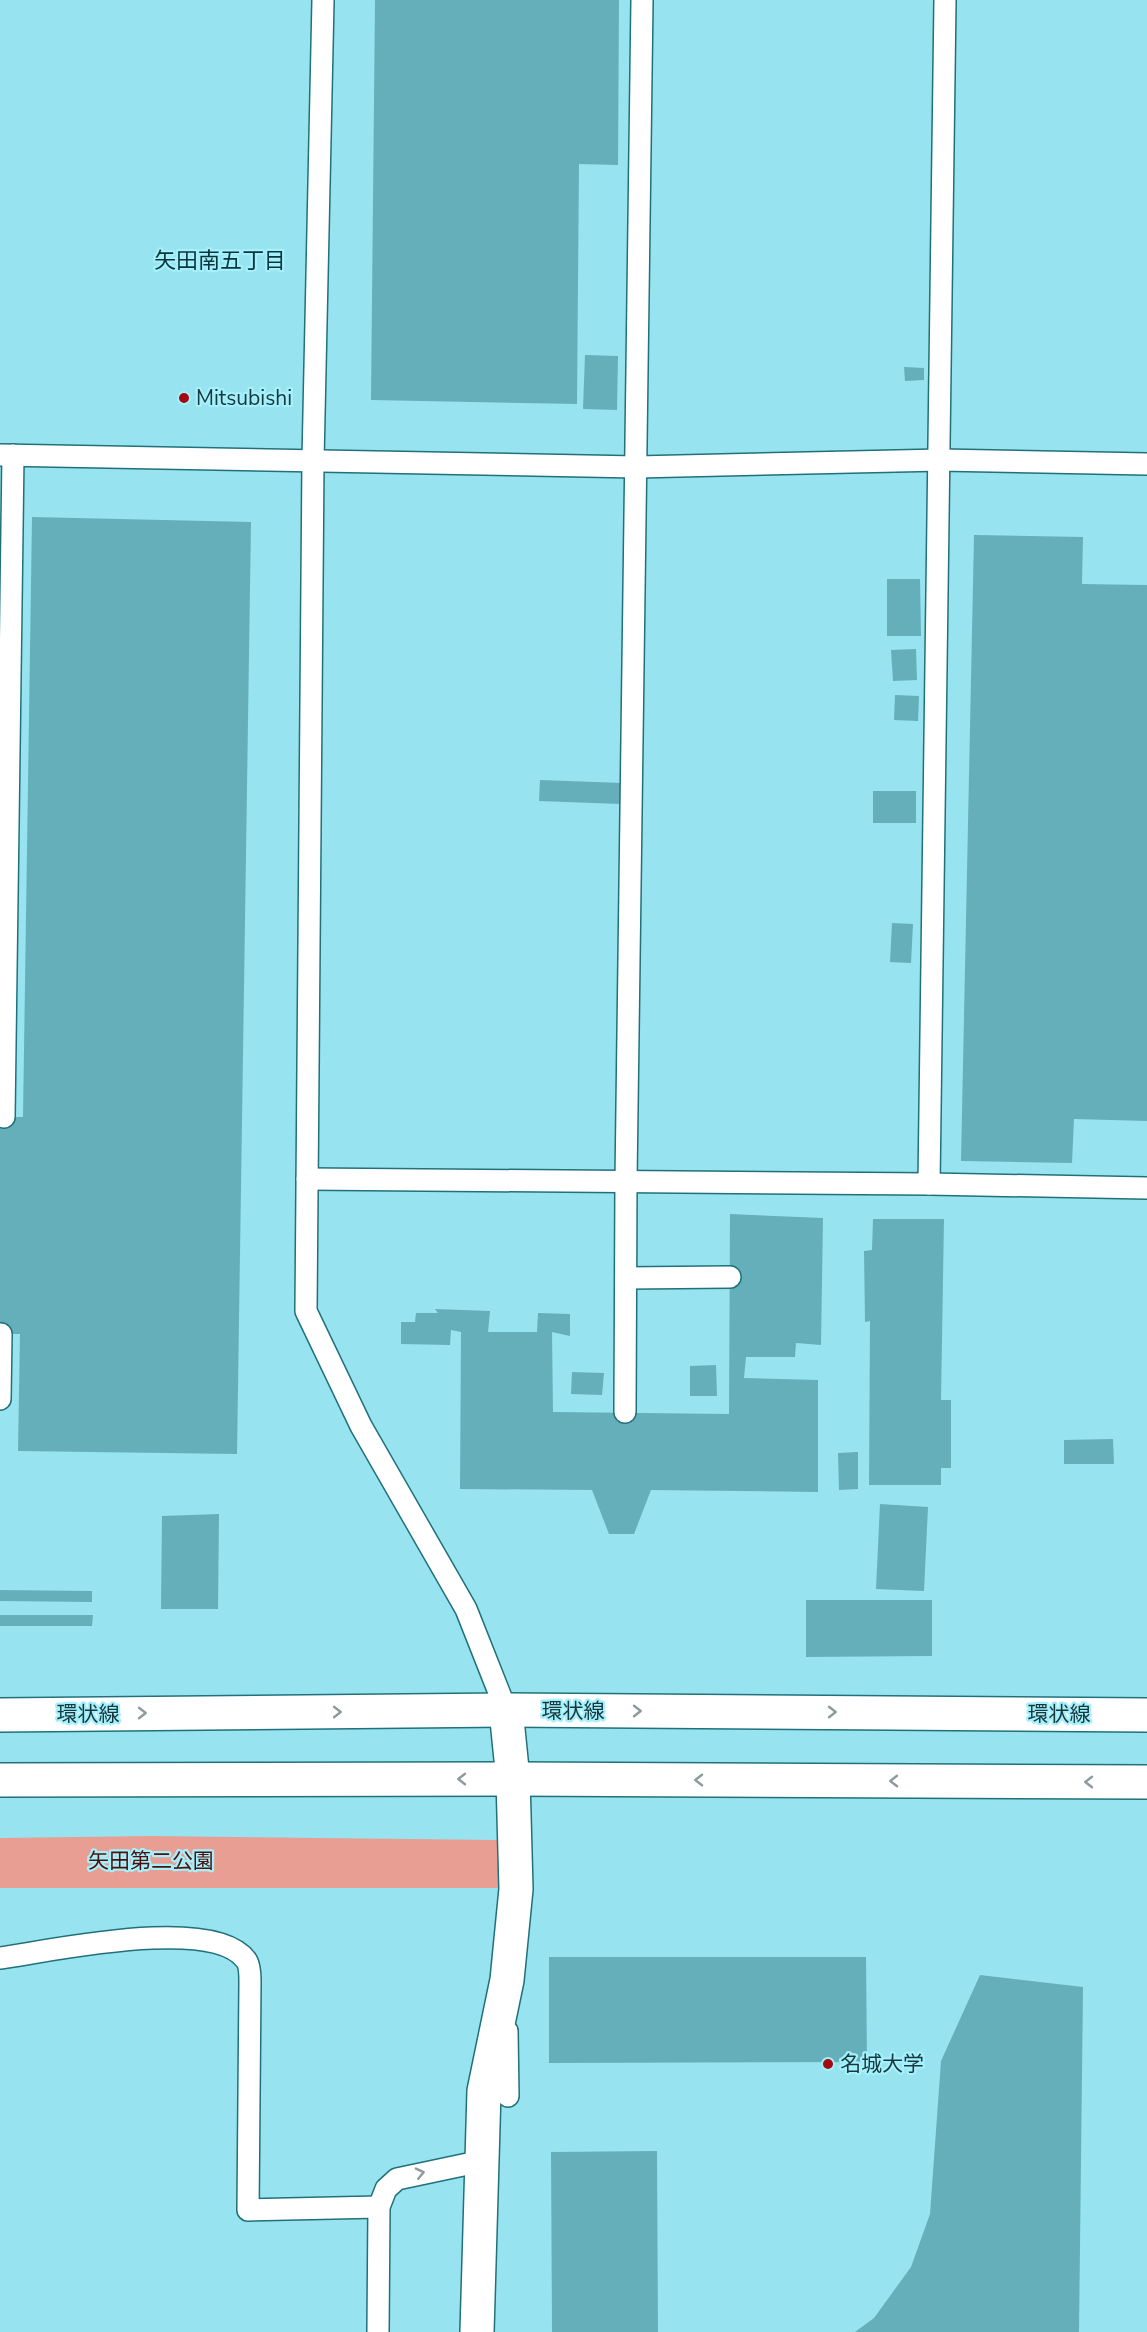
<svg xmlns="http://www.w3.org/2000/svg" width="1147" height="2332" viewBox="0 0 1147 2332" font-family="'Nunito Sans','Noto Sans JP',sans-serif">
<style>
.green{fill:#e99e93}
.building{fill:#65afbb}
.lines{fill:none;stroke-linecap:round;stroke-linejoin:round}
.lane-casing{stroke:#20717b;stroke-width:24}
.secondary-casing{stroke:#20717b;stroke-width:36}
.primary-casing{stroke:#20717b;stroke-width:36}
.lane{stroke:#fff;stroke-width:21}
.secondary{stroke:#fff;stroke-width:33}
.primary{stroke:#fff;stroke-width:33}
.oneway{stroke:#8c9c9e}
.poi-dot{fill:#a3090e;stroke:#a4f0fc;stroke-width:2}
.labels{text-anchor:middle;dominant-baseline:central;stroke-width:4.5;stroke-linejoin:round;paint-order:stroke}
.poi-label{font-size:21px;fill:#18383c;stroke:#a4f0fc;text-anchor:start}
.street-label{font-size:21px;fill:#18383c;stroke:#a4f0fc}
.park-label{font-size:21px;fill:#510f0c;stroke:#a4f0fc}
.neighbourhood-label{font-size:22px;fill:#0a353a;stroke:#a4f0fc}
</style>
<rect width="100%" height="100%" fill="#97e3ef"/>
<polygon class="green" points="152,1836 497,1840 499,1888 0,1888 0,1838"/>
<g class="building">
<polygon points="375,0 619,0 618,165 579,164 577,404 371,400"/>
<polygon points="585,355 618,356 617,410 583,409"/>
<polygon points="904,367 924,368 924,380 905,381"/>
<polygon points="32,517 251,522 237,1454 18,1451 20,1334 0,1334 0,1117 23,1117"/>
<polygon points="974,535 1083,537 1082,584 1147,585 1147,1121 1074,1119 1072,1163 961,1161"/>
<polygon points="887,579 920,579 921,636 887,636"/>
<polygon points="916,649 917,680 893,681 891,650"/>
<polygon points="895,695 919,696 918,721 894,720"/>
<polygon points="540,780 622,783 621,804 539,801"/>
<rect x="873" y="791" width="43" height="32"/>
<polygon points="892,923 913,924 911,963 890,962"/>
<polygon points="730,1214 823,1218 821,1345 796,1343 795,1357 746,1357 744,1378 818,1380 818,1492 651,1490 634,1534 609,1534 592,1490 460,1489 461,1332 451,1330 450,1345 401,1344 401,1322 415,1322 416,1313 438,1313 435,1309 490,1311 488,1332 537,1332 538,1313 570,1314 570,1336 552,1332 553,1412 729,1414"/>
<polygon points="873,1219 944,1219 941,1400 951,1400 951,1468 941,1468 941,1485 869,1485 870,1321 865,1322 864,1251 872,1250"/>
<polygon points="716,1365 717,1396 690,1396 690,1366"/>
<polygon points="572,1372 604,1373 602,1395 571,1394"/>
<polygon points="1113,1439 1114,1464 1064,1464 1064,1440"/>
<polygon points="858,1452 858,1489 839,1490 838,1453"/>
<polygon points="880,1504 928,1507 924,1591 876,1589"/>
<polygon points="219,1514 218,1609 161,1609 162,1516"/>
<polygon points="0,1590 92,1591 92,1602 0,1601"/>
<polygon points="806,1600 932,1600 932,1656 806,1657"/>
<polygon points="0,1615 93,1615 92,1626 0,1626"/>
<polygon points="549,1957 866,1957 867,2062 549,2063"/>
<polygon points="980,1975 1083,1987 1079,2332 855,2332 874,2318 911,2267 930,2214 941,2061"/>
<polygon points="657,2151 658,2332 552,2332 551,2152"/>
</g>
<g class="lines">
<defs>
<g id="lane">
<polyline points="323,0 313,460 306,1311 361,1426 466,1609 506,1710"/>
<polyline points="0,455 637,467 941,460 1147,464"/>
<polyline points="4,1117 13,455"/>
<polyline points="307,1179 929,1184 945,0"/>
<polyline points="929,1184 1147,1188"/>
<polyline points="626,1278 730,1277"/>
<polyline points="0,1399 1,1334"/>
<polyline points="625,1412 626,1181 642,0"/>
<path d="M0 1958C51 1951 213 1915 246 1960 250 1965 250 1976 250 1982L248 2210 379 2207"/>
<polyline points="507,2031 508,2096"/>
<polyline points="378,2332 379,2207 386,2189 397,2179 482,2161"/>
</g>
<polyline id="secondary" points="477,2332 484,2091 507,1980 516,1889 513,1779 506,1710"/>
<g id="primary">
<polyline points="0,1715 506,1710 1147,1715"/>
<polyline points="0,1780 513,1779 1147,1782"/>
</g>
</defs>
<use href="#lane" class="lane-casing"/>
<use href="#secondary" class="secondary-casing"/>
<use href="#primary" class="primary-casing"/>
<use href="#lane" class="lane"/>
<use href="#secondary" class="secondary"/>
<use href="#primary" class="primary"/>
</g>
<defs><path id="oneway-chevron" d="M-2-3.5L2.5 0L-2 3.5" fill="none" stroke-width="1.6" stroke-linecap="round" stroke-linejoin="round" transform="scale(1.5)"/></defs>
<g class="oneway">
<use href="#oneway-chevron" transform="translate(637 1711)"/>
<use href="#oneway-chevron" transform="translate(337 1712)"/>
<use href="#oneway-chevron" transform="translate(832 1712)"/>
<use href="#oneway-chevron" transform="translate(142 1713)"/>
<use href="#oneway-chevron" transform="translate(462 1779) rotate(180)"/>
<use href="#oneway-chevron" transform="translate(699 1780) rotate(-180)"/>
<use href="#oneway-chevron" transform="translate(894 1781) rotate(-180)"/>
<use href="#oneway-chevron" transform="translate(1089 1782) rotate(-180)"/>
<use href="#oneway-chevron" transform="translate(420 2173) rotate(-13)"/>
</g>
<g class="poi-dot">
<circle cx="184" cy="398" r="6"/>
<circle cx="828" cy="2064" r="6"/>
</g>
<g class="labels">
<g class="poi-label">
<text x="196" y="398">Mitsubishi</text>
<text x="840" y="2064">名城大学</text>
</g>
<g class="street-label">
<text x="573" y="1711">環状線</text>
<text x="88" y="1714">環状線</text>
<text x="1059" y="1714">環状線</text>
</g>
<g class="park-label">
<text x="151" y="1861">矢田第二公園</text>
</g>
<g class="neighbourhood-label">
<text x="220" y="261">矢田南五丁目</text>
</g>
</g>
</svg>
